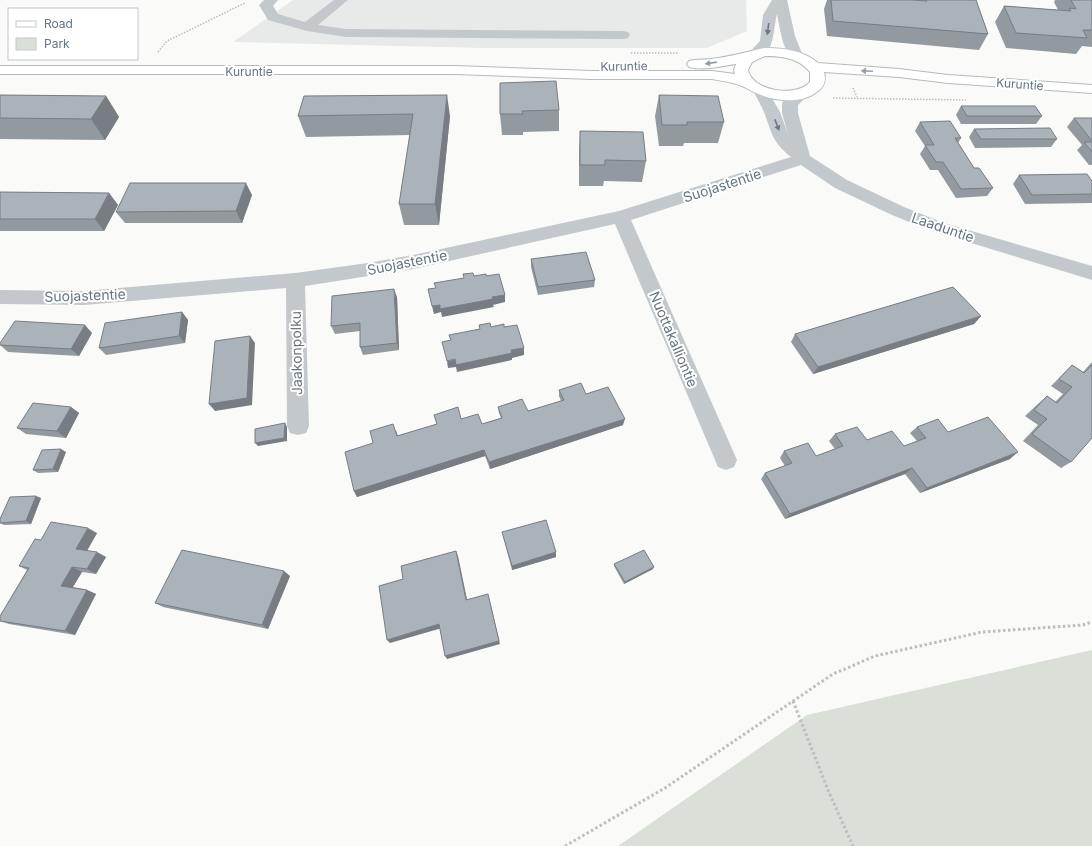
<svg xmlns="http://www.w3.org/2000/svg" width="1092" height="846" viewBox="0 0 1092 846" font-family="Inter,sans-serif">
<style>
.built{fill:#e8e9e9}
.green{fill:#dadfd7}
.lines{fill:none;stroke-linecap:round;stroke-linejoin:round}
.major-casing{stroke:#b5babe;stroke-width:2}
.path-far1{stroke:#bbbfc2;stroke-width:1.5;stroke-dasharray:1.5 1.5;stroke-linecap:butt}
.path{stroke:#bbbfc2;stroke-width:3;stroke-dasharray:2.5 2.5;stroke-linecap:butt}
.minor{fill:#c3c8cc;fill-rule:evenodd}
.major{fill:#fff;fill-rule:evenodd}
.wall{fill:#929a9f}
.shaded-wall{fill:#777d82}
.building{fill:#aab3b9;stroke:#777d82}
.oneway{fill:#6a7a87}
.oneway2{fill:#939fa8}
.labels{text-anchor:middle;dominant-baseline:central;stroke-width:4;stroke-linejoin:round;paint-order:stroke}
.far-street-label{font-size:12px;fill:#657683;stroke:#fff}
.street-label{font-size:14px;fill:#657683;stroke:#fff}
</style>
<rect width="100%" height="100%" fill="#fafaf8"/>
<polygon class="built" points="293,0 746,0 747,31 707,48 483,48 233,42"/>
<polygon class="green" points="1092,650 1092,846 618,846 807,715"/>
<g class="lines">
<defs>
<path id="major" d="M764 48C783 48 803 50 818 63L899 69 948 75 1092 85V93L948 83 899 77 824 72C826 80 825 86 818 91 802 105 774 101 756 93 751 91 747 88 742 86 732 82 722 81 712 79H592L455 74H0V66H455L592 71H712L735 74 734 70 736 64C721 66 704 71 689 67L687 64 689 61C696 59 704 60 711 59 729 57 746 52 764 48ZM765 56C781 56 799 58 810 72V82C796 98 752 91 748 70L752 62Z"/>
</defs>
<use href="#major" class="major-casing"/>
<g class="path-far1">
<polyline points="158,52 167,41 245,3"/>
<polyline points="631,53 678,53"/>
<polyline points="853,88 857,97"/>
<polyline points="833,98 966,100"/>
</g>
<g class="path">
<polyline points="793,701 828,790 853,846"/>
<polyline points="565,846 665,788 833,674 875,656 982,632 1083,625 1092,622"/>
</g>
<g class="minor">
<polygon points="264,0 278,0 273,6 278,14 305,22 334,0 348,0 318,25 346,29 623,31 628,32 630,35 628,38 623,39 346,37 307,31 268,20 259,5"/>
<path d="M772 0H787L795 36 803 56 801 59 796 60 791 59C782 46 780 29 777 14 773 28 775 63 750 57L748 54 760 41 763 15Z"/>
<path d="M760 86 765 87 767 90 780 112 788 134 782 113V103C788 95 798 88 807 91L809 94 798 105V113L810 156 847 180 904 207 944 223 1092 266V280L932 231 892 215 835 188 801 165 631 220 737 460 734 467 726 470 718 467 715 460 615 224 413 269 305 286 309 426 306 433 298 435 290 433 287 426 286 288 84 305 0 304V290L84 291 295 273 368 263 413 255 619 211 791 157C772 142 772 133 764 112 761 105 756 97 753 90L755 87Z"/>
</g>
<use href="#major" class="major"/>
</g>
<g class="wall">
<polygon points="827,0 976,0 988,34 979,50 827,36 824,9"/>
<polygon points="1055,0 1092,0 1092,47 1082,46 1076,54 1006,48 995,22 1004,6 1058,10 1054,2"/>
<polygon points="500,83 559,110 559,131 523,132 523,135 502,135 500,114"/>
<polygon points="0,95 106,96 119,117 105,140 0,139"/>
<polygon points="659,95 724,122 718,143 684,143 683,146 659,146 655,116"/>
<polygon points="304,96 450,116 439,225 404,225 399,204 410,135 306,137 298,116"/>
<polygon points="961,106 1042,116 1036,124 961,124 956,115"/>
<polygon points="1074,118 1092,118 1092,165 1089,165 1077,150 1082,145 1067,127"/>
<polygon points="920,122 961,138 958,143 974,168 993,188 987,196 956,198 938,170 930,170 920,154 925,146 915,131"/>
<polygon points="974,129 1057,139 1051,147 975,148 969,137"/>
<polygon points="580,131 646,161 642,182 604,181 603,186 579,186 579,152"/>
<polygon points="1019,175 1092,181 1092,203 1025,204 1013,184"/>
<polygon points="0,192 109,193 118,205 104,231 0,231"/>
<polygon points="252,195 242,223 125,223 116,212"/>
<polygon points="531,259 595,280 594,287 538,295 531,267"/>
<polygon points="397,297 399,350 363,355 360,347 360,331 335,334 331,326"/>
<polygon points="182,312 188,320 185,343 106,355 99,348"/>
<polygon points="981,316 974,324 813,374 791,342 795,334"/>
<polygon points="92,333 79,356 8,352 0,345 0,343"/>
<polygon points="1092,362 1092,438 1071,462 1061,468 1023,441 1038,425 1025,416 1039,403 1047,396 1055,402 1063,394 1051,386 1072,365 1083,372"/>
<polygon points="559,390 586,394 623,425 490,469 485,456 357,497 354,491 373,443 396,430 398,436 461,419 482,424 501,418 499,413 498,407 528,411 561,401 559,396"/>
<polygon points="71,407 79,413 66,438 26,434 17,428"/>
<polygon points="917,427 948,432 1010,459 920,493 905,474 785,519 761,479 765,473 785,466 780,458 784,451 816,456 835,449 829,441 835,434 904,446 917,441 910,433"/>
<polygon points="66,452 58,472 38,473 33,470"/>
<polygon points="41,498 31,524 4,525 0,523"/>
<polygon points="502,532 556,557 512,570"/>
<polygon points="97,533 87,551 106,557 96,574 82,572 73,587 87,590 96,594 75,635 9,624 0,621 0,616 27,570 19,566 41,540"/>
<polygon points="614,564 653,569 624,584 614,566"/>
<polygon points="290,576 268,629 163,607 155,603"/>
</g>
<g class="shaded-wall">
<polygon points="447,95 450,116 439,225 435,204"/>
<polygon points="106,96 119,117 105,140 91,119"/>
<polygon points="246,183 252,195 242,223 236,211"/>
<polygon points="109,193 118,205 104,231 95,219"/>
<polygon points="394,289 397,297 399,350 397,343"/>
<polygon points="505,295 505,302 493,305 494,307 442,317 441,312 434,314 432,306"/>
<polygon points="182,312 188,320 185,343 179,336"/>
<polygon points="981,316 974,324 813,374 818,367"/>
<polygon points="85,325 92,333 79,356 71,349"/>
<polygon points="250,336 255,343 252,405 215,411 209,404"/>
<polygon points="524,348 524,355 512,358 512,360 457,372 456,367 448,368 447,361 511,350"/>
<polygon points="71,407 79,413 66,438 57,431"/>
<polygon points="625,419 623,425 490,469 489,462"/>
<polygon points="285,423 287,427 287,441 258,446 255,443"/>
<polygon points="61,449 66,452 58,472 53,469"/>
<polygon points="484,450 485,456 357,497 354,491"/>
<polygon points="1018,452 1010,459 920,493 927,488"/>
<polygon points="912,468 905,474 785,519 790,514"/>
<polygon points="36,496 41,498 31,524 26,521"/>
<polygon points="88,528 97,533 85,554 76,549"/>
<polygon points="456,551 458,556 468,604 466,600"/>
<polygon points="97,552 106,557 96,574 87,569"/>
<polygon points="556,552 556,557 512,570 512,566"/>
<polygon points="72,567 82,572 71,590 61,586"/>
<polygon points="654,567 653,569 624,584 625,582"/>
<polygon points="284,571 290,576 268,629 262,625"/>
<polygon points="87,590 96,594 75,635 65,631"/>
<polygon points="489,598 500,644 447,659 445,656"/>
<polygon points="439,624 442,628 390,643 387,640"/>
</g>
<g class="building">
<polygon points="831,0 912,0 927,1 926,0 976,0 988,34 833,21"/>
<polygon points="1071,0 1092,0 1092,30 1083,30 1087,38 1016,33 1004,6 1071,11 1069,8 1076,9"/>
<polygon points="556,81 559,110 522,111 523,114 500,114 500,83"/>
<polygon points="0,95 106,96 91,119 0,118"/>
<polygon points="447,95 435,204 399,204 413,114 298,116 304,96"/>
<polygon points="659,95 718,96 724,122 687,122 687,125 662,125"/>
<polygon points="961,106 1035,106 1042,116 967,116"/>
<polygon points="1074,118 1092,118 1092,141"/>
<polygon points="950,121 961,138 955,138 974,168 979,168 993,188 961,189 943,162 936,162 925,145 934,145 920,122"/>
<polygon points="1050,128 1057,139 981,139 974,129"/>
<polygon points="580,131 643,132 646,161 605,160 605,165 580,165"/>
<polygon points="1084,142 1092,142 1092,152"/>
<polygon points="1087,174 1092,181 1092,194 1032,195 1019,175"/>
<polygon points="130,183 246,183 236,211 116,212"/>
<polygon points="0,192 109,193 95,219 0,219"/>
<polygon points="586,252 595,280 538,287 531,259"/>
<polygon points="473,273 474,276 486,274 486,276 499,274 505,295 492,297 493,299 440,309 440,305 432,306 428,289 436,288 434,283 464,278 463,274"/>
<polygon points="953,287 981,316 818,367 795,334"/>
<polygon points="394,289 397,343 360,347 360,323 331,326 332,296"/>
<polygon points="182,312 179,336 99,348 105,323"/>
<polygon points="15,321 85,325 71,349 0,345 0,343"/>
<polygon points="490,323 491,327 504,324 504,327 517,325 524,348 511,350 512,353 456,365 455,359 447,361 442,342 451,340 449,335 480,329 479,325"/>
<polygon points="250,336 247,398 209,404 215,341"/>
<polygon points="1072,365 1084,373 1092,365 1092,438 1071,462 1032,434 1047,419 1034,410 1047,396 1057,403 1072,387 1059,379"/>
<polygon points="581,383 586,394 608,387 625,419 489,462 484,450 354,491 345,452 373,443 370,431 393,424 397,436 437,424 434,415 458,407 461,419 478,414 482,424 502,418 498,407 522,399 528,411 564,400 559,390"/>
<polygon points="33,403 71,407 57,431 17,428"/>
<polygon points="988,417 1018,452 927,488 912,468 790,514 765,473 792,463 784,451 808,443 816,456 843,446 835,434 857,427 867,440 892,431 904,446 926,438 917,427 938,419 948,432"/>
<polygon points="285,423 284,438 255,443 255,429"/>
<polygon points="61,449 53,469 33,470 42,450"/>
<polygon points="36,496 26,521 0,523 0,519 10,497"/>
<polygon points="546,520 556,552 512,566 502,532"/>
<polygon points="51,522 88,528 76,549 97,552 87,569 72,567 61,586 87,590 65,631 0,621 0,616 29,568 19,566 35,539 41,540"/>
<polygon points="182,550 284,571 262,625 155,603"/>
<polygon points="644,550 654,567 625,582 614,564"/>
<polygon points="456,551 466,600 488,594 499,641 445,656 439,624 387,640 379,586 403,579 401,566"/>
</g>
<defs><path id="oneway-solid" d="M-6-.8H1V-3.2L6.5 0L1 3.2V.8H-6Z"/></defs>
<g class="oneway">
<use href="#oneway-solid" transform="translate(768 29) rotate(97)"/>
<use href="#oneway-solid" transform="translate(777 125) rotate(69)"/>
</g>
<g class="oneway2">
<use href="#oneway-solid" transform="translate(711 63) rotate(172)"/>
<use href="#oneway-solid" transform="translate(867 71) rotate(-177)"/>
</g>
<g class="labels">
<g class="far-street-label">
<text transform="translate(624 66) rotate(-1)">Kuruntie</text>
<text x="249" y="71">Kuruntie</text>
<text transform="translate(1020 84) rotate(4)">Kuruntie</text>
</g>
<g class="street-label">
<text transform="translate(722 185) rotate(-18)">Suojastentie</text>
<text transform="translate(943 227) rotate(19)">Laaduntie</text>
<text transform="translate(407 262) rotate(-11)">Suojastentie</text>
<text transform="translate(85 295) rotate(-2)">Suojastentie</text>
<text transform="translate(674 339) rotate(67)">Nuottakalliontie</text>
<text transform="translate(296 353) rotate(-91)">Jaakonpolku</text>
</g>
</g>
<rect x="8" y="8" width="130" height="52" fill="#ffffff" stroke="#c1c8cd"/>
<rect x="16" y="21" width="20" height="6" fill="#ffffff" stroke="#c1c8cd"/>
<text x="44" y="28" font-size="12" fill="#657683">Road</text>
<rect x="16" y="38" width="20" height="12" fill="#dadfd7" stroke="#c1c8cd"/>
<text x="44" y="48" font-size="12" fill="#657683">Park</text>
</svg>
